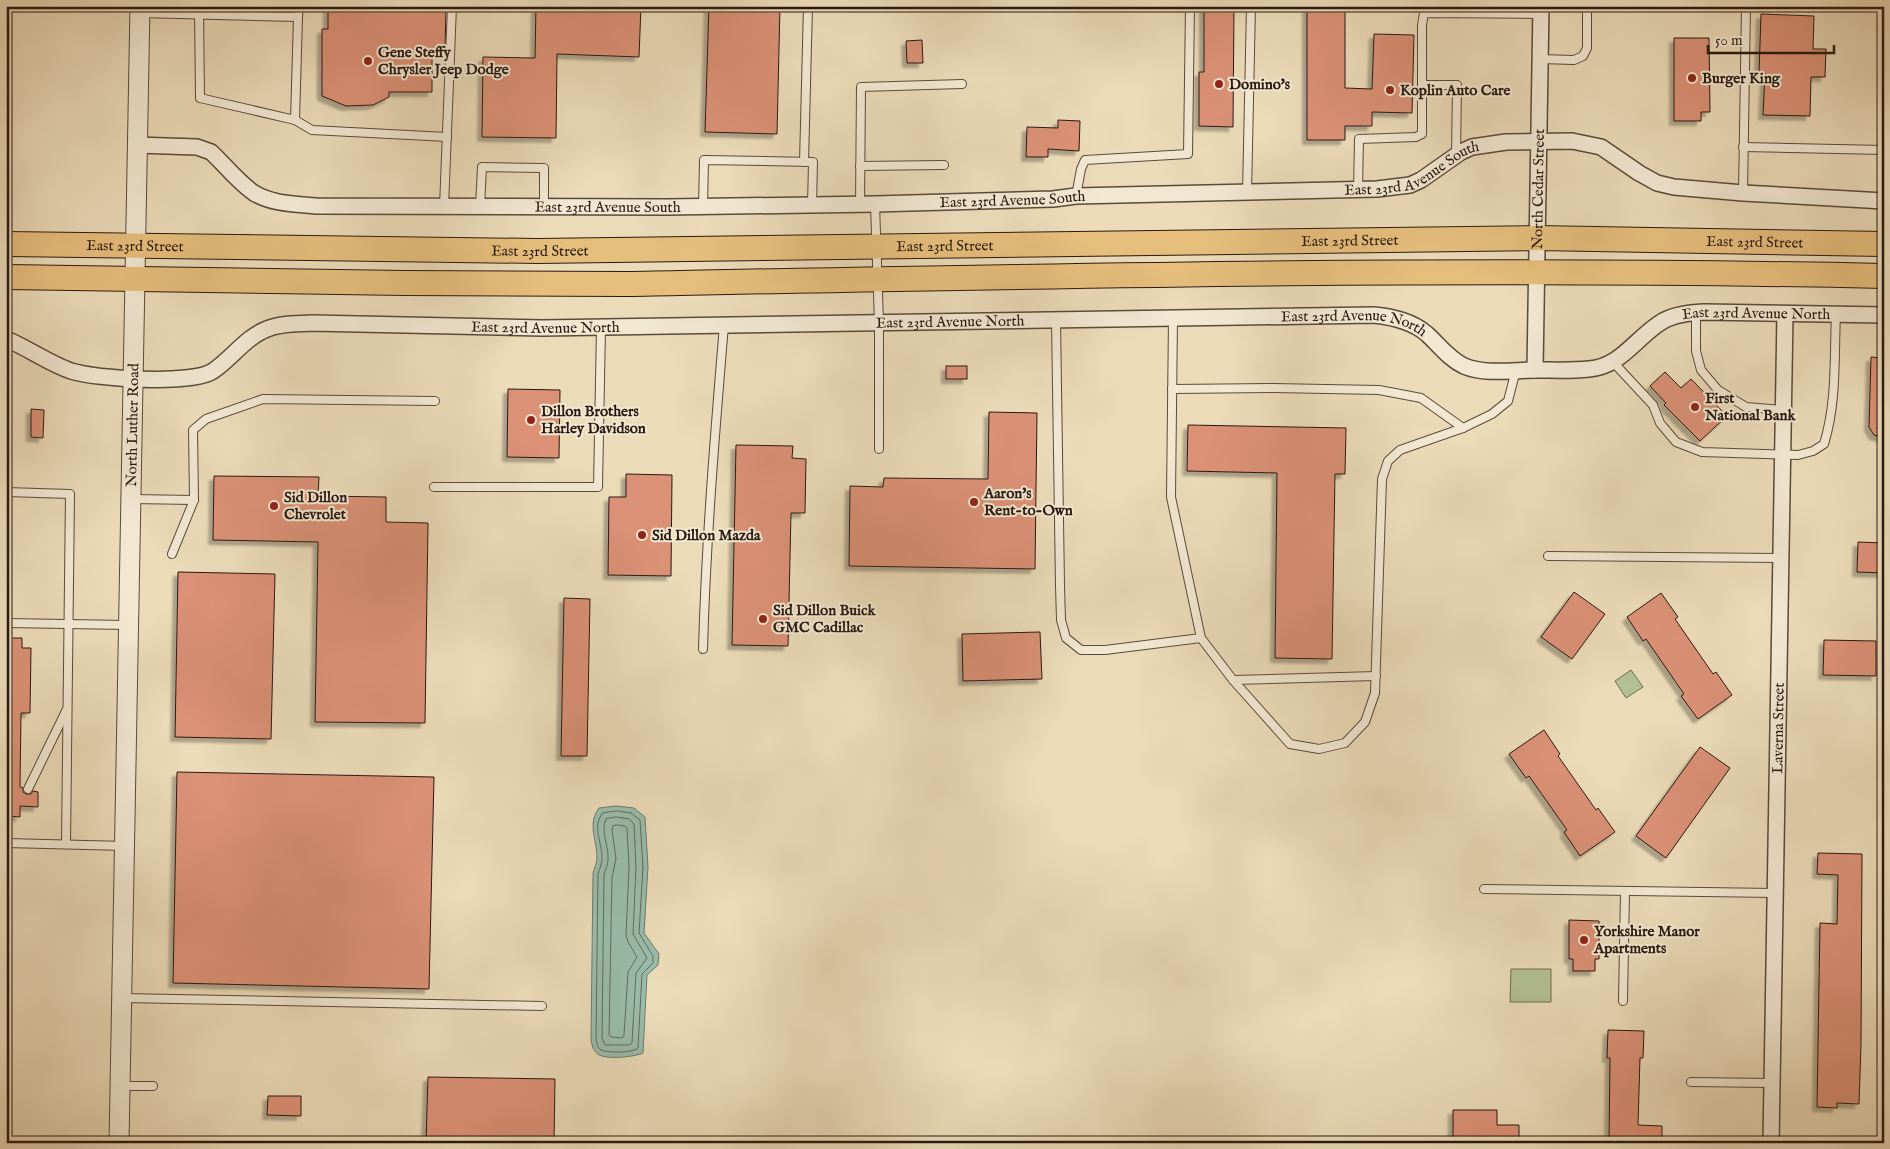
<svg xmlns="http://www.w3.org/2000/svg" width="1890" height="1149" viewBox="0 0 1890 1149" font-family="'IM FELL English',serif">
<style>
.green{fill:#b2c194;stroke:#6e6d52}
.water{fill:#99bcaa;stroke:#6d7b6d}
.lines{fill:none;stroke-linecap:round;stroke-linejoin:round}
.shore{stroke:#626a5e;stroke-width:1}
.building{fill:#db9176;stroke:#2a1911;filter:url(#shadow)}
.service-casing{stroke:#5a4a3b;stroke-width:10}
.minor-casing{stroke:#5a4a3b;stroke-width:18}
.tertiary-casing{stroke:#5a4a3b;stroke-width:21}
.primary-casing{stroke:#2a1911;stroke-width:26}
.service{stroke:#f2e8d2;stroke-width:8}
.minor{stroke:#f2e8d2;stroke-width:15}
.tertiary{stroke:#f2e8d2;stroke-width:19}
.primary{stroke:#e6be7c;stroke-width:24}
.poi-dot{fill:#8f2418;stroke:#f2e8d2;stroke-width:2}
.labels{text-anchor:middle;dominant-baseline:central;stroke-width:4;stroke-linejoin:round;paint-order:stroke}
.poi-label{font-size:15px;font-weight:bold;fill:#2a1911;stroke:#f2e8d2;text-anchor:start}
.street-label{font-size:15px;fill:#2a1911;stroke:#f2e8d2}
</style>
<defs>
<filter id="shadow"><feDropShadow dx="-4.5" dy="4.5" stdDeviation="1" flood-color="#0004"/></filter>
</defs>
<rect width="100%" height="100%" fill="#ebdbb9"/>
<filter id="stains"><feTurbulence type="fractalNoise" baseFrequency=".004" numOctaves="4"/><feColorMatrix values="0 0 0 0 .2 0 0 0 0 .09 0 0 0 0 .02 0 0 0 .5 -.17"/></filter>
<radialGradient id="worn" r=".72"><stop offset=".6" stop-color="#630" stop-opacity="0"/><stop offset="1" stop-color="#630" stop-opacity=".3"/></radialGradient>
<g class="green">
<polygon points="1631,670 1643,687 1626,698 1615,681"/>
<polygon points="1511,969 1551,969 1551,1002 1510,1002"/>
</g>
<path class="water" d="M616 806 634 808 645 817 648 867 644 933 659 954 658 965 647 975 643 1053C634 1057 611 1059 602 1056 594 1054 592 1046 591 1040L593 873C594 869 597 863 597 858 597 840 587 824 599 808Z"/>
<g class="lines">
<g class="shore">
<path d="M617 811 631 813 640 820 643 867 639 933 653 956V963L642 974 638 1048C633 1053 607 1053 601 1050 597 1047 597 1044 596 1039L598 874C599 870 602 864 602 859 603 845 591 825 603 813Z"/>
<path d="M617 817 629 819 634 824 636 867 633 934 647 958 636 973 632 1043 629 1045H605L602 1038 604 875C605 870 608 865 608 859 609 846 600 831 606 819Z"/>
<polygon points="617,825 625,826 627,828 629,867 626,935 628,942 637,957 628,972 624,1035 622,1038 611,1037 609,1035 612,877 616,859 612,830 613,826"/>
</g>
</g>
<g class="building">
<polygon points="328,6 446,6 445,50 432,50 432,92 389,92 389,97 373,105 346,106 322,96 322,29 328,29"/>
<polygon points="536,6 641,6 639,57 557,54 556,138 482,137 483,57 535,58"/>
<polygon points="709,6 780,6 777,134 705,132"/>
<polygon points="1204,6 1234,6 1233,127 1199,126 1199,72 1204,72"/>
<polygon points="1307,6 1345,6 1345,88 1372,89 1374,34 1414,35 1412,113 1372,112 1372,126 1345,126 1345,140 1307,140"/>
<polygon points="1761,14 1814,16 1813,49 1826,49 1825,77 1811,77 1810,116 1763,115 1765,73 1759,73"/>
<polygon points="1674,38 1709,38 1710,112 1701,112 1701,121 1674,121"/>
<polygon points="922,40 923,63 907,63 906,41"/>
<polygon points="1058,120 1080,121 1079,151 1048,149 1048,157 1026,157 1027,127 1058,128"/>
<polygon points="1871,357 1884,358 1884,438 1874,435 1869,427"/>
<rect x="946" y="366" width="21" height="13"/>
<polygon points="1665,372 1681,388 1691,379 1727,416 1700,441 1664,405 1666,403 1650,386"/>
<polygon points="508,389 560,390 559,458 507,457"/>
<polygon points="31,409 44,410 43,438 31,437"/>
<polygon points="989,412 1037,413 1035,569 849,566 850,486 883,487 884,478 988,479"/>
<polygon points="1188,425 1346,428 1345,474 1335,474 1332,659 1275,658 1277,473 1187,471"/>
<polygon points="736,445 793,446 792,458 806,459 805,513 791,513 788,646 732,645"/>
<polygon points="626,474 672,475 671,576 608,575 609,497 626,497"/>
<polygon points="214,476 319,477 318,496 386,497 386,522 428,523 425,723 315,722 318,542 213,540"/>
<polygon points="1858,542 1884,543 1884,573 1857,572"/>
<polygon points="178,572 275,574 271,739 175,737"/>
<polygon points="1574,592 1605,614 1572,659 1541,637"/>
<polygon points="1661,593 1678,617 1675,619 1713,674 1716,672 1732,695 1698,719 1681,696 1684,694 1646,639 1643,641 1627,617"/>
<polygon points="564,598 590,599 587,756 561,756"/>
<polygon points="1040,632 1042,679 963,681 962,634"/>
<polygon points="6,638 22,638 22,648 31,648 30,713 21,713 20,787 23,788 23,792 26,794 31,794 33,791 38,792 38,807 20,806 20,817 6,816"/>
<polygon points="1824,640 1876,641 1876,676 1823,675"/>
<polygon points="1544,730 1560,754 1558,756 1596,810 1598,808 1615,832 1580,856 1564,832 1567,830 1529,776 1526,778 1509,754"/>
<polygon points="1700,747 1730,768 1666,858 1636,836"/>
<polygon points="177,772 434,777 429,989 173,983"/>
<polygon points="1818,853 1862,854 1861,1044 1859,1104 1837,1103 1837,1108 1817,1107 1820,923 1837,924 1838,875 1817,874"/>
<polygon points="1569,920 1599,921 1599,959 1595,959 1595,971 1573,971 1573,959 1569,959"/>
<polygon points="1608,1030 1644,1031 1643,1058 1640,1058 1638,1125 1662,1126 1662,1143 1609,1143 1610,1058 1607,1058"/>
<polygon points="428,1077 555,1079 554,1143 426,1143"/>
<polygon points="268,1096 301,1096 301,1116 267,1115"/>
<polygon points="1453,1110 1497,1110 1497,1125 1519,1125 1519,1143 1453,1143"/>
</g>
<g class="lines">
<defs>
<g id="service">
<polyline points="199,6 200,98 295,120"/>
<polyline points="139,13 298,17 299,6"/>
<polyline points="298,17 295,120 312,130 447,137"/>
<polyline points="1540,59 1574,60 1583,56 1587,48 1587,6"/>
<polyline points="1422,85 1457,85 1456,156"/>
<polyline points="1743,147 1884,150"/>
<polyline points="804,162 808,6"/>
<polyline points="860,166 944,165"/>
<polyline points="1358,190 1359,139 1416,137 1422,134 1422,25 1424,13 1541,14"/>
<polyline points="1247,193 1251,6"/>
<polyline points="1743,193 1746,6"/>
<polyline points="1076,196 1081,169 1085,160 1188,154 1190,6"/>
<polyline points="875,204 879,323 879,449"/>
<polyline points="860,205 861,87 962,84"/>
<polyline points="444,207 452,6"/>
<polyline points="480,207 482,167 544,168 544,207"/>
<polyline points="703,207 704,160 813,162 812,206"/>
<polyline points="1696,313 1696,351 1701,370 1718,390 1746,407 1783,410"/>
<polyline points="1173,318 1171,497 1201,638 1233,680 1290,744 1319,749 1345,743 1365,722 1375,693 1382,479 1388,461 1400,450 1463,428 1492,414 1508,401 1516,370"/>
<polyline points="1056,320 1060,586 1061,620 1066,638 1081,650 1105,650 1201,638"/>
<path d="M1613 362 1653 405 1660 423 1676 442 1702 452 1798 455 1813 451 1824 444C1837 402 1834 358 1836 314"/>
<polyline points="1172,389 1273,388 1379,390 1421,398 1463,428"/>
<polyline points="434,487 598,487 601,327"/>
<polyline points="6,492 70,494 66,844"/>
<polyline points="131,499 194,500 193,430 206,419 263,399 435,401"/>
<polyline points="172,554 194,500"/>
<polyline points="1548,556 1780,558"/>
<polyline points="6,623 127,625"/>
<path d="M703 649C706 541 715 433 724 325"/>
<polyline points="1233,680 1376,676"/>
<polyline points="28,789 67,709"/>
<polyline points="6,843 125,846"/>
<polyline points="1484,889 1775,893"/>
<polyline points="122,998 542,1006"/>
<polyline points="1623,1001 1625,891"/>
<polyline points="1691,1082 1772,1083"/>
<polyline points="121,1086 153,1086"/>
<polyline points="1771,1142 1823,1143"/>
</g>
<g id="minor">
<path id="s1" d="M136 145 197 147 211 152C225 165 238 182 254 193 272 204 295 204 316 206L668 207 875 204 1053 199 1076 196 1377 189 1410 185 1421 180 1461 152 1472 147 1506 142 1572 141 1601 147 1639 173 1657 183 1674 187 1743 193 1884 201"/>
<path id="s2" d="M6 339C28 348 48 363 71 371 96 379 192 385 213 371 232 358 246 337 267 329 281 323 298 324 312 323L542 328 1374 315C1393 317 1412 321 1427 334 1439 345 1449 359 1464 366 1485 375 1514 370 1536 370 1553 370 1571 371 1589 369 1621 367 1637 336 1663 321 1675 314 1690 313 1704 312L1884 315"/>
<path id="s3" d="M1535 370 1541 6"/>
<path id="s4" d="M1771 1143 1785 314"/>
</g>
<g id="tertiary">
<path id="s5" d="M119 1143 140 6"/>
</g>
<g id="primary">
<path id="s6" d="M6 244 537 251 1537 238 1884 244"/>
<path d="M6 277 405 283 626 284C1045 276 1465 267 1884 276"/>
</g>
</defs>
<use href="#service" class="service-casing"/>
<use href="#minor" class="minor-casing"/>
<use href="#tertiary" class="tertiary-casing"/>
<use href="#primary" class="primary-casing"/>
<use href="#service" class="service"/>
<use href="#minor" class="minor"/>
<use href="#tertiary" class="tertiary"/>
<use href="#primary" class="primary"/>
</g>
<g class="poi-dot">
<circle cx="368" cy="61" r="5"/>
<circle cx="1692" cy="78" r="5"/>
<circle cx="1219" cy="84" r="5"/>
<circle cx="1390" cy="90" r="5"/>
<circle cx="1695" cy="407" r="5"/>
<circle cx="531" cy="420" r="5"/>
<circle cx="974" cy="502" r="5"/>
<circle cx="274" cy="506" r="5"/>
<circle cx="642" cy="535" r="5"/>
<circle cx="763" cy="619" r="5"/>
<circle cx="1584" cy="940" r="5"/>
</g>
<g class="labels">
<g class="poi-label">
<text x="378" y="52">Gene Steffy<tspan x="378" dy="17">Chrysler Jeep Dodge</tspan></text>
<text x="1702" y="78">Burger King</text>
<text x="1229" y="84">Domino's</text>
<text x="1400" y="90">Koplin Auto Care</text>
<text x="1705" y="398">First<tspan x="1705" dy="17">National Bank</tspan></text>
<text x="541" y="411">Dillon Brothers<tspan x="541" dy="17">Harley Davidson</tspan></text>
<text x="984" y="493">Aaron's<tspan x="984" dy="17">Rent-to-Own</tspan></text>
<text x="284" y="497">Sid Dillon<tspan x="284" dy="17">Chevrolet</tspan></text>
<text x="652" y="535">Sid Dillon Mazda</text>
<text x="773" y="610">Sid Dillon Buick<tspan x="773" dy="17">GMC Cadillac</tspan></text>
<text x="1594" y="931">Yorkshire Manor<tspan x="1594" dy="17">Apartments</tspan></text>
</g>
<g class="street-label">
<text stroke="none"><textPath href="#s1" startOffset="1301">East 23rd Avenue South</textPath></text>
<text stroke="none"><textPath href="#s3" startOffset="181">North Cedar Street</textPath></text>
<text stroke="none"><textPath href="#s1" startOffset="896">East 23rd Avenue South</textPath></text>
<text stroke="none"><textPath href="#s1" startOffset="491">East 23rd Avenue South</textPath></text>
<text stroke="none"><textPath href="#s6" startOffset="1344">East 23rd Street</textPath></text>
<text stroke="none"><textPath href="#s6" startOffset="1749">East 23rd Street</textPath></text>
<text stroke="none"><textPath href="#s6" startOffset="129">East 23rd Street</textPath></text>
<text stroke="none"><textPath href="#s6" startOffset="939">East 23rd Street</textPath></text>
<text stroke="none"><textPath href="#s6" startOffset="534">East 23rd Street</textPath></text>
<text stroke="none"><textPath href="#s2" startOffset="1809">East 23rd Avenue North</textPath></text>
<text stroke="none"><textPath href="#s2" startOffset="969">East 23rd Avenue North</textPath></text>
<text stroke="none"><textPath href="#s2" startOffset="564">East 23rd Avenue North</textPath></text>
<text stroke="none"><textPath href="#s2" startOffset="1374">East 23rd Avenue North</textPath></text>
<text stroke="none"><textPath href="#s5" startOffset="718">North Luther Road</textPath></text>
<text stroke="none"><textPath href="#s4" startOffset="415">Laverna Street</textPath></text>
</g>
</g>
<rect width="1890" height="1149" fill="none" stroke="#ebdbb9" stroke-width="25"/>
<rect x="8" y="8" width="1875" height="1134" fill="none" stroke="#2a1911" stroke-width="2.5"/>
<rect x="12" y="12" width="1865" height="1124" fill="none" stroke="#2a1911"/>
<path d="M1708 45v8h126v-8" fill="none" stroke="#2a1911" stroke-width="2.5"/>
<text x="1715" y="45" font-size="15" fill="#2a1911" stroke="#f2e8d2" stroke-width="4" paint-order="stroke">50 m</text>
<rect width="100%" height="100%" filter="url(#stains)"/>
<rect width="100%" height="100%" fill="url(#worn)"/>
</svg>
